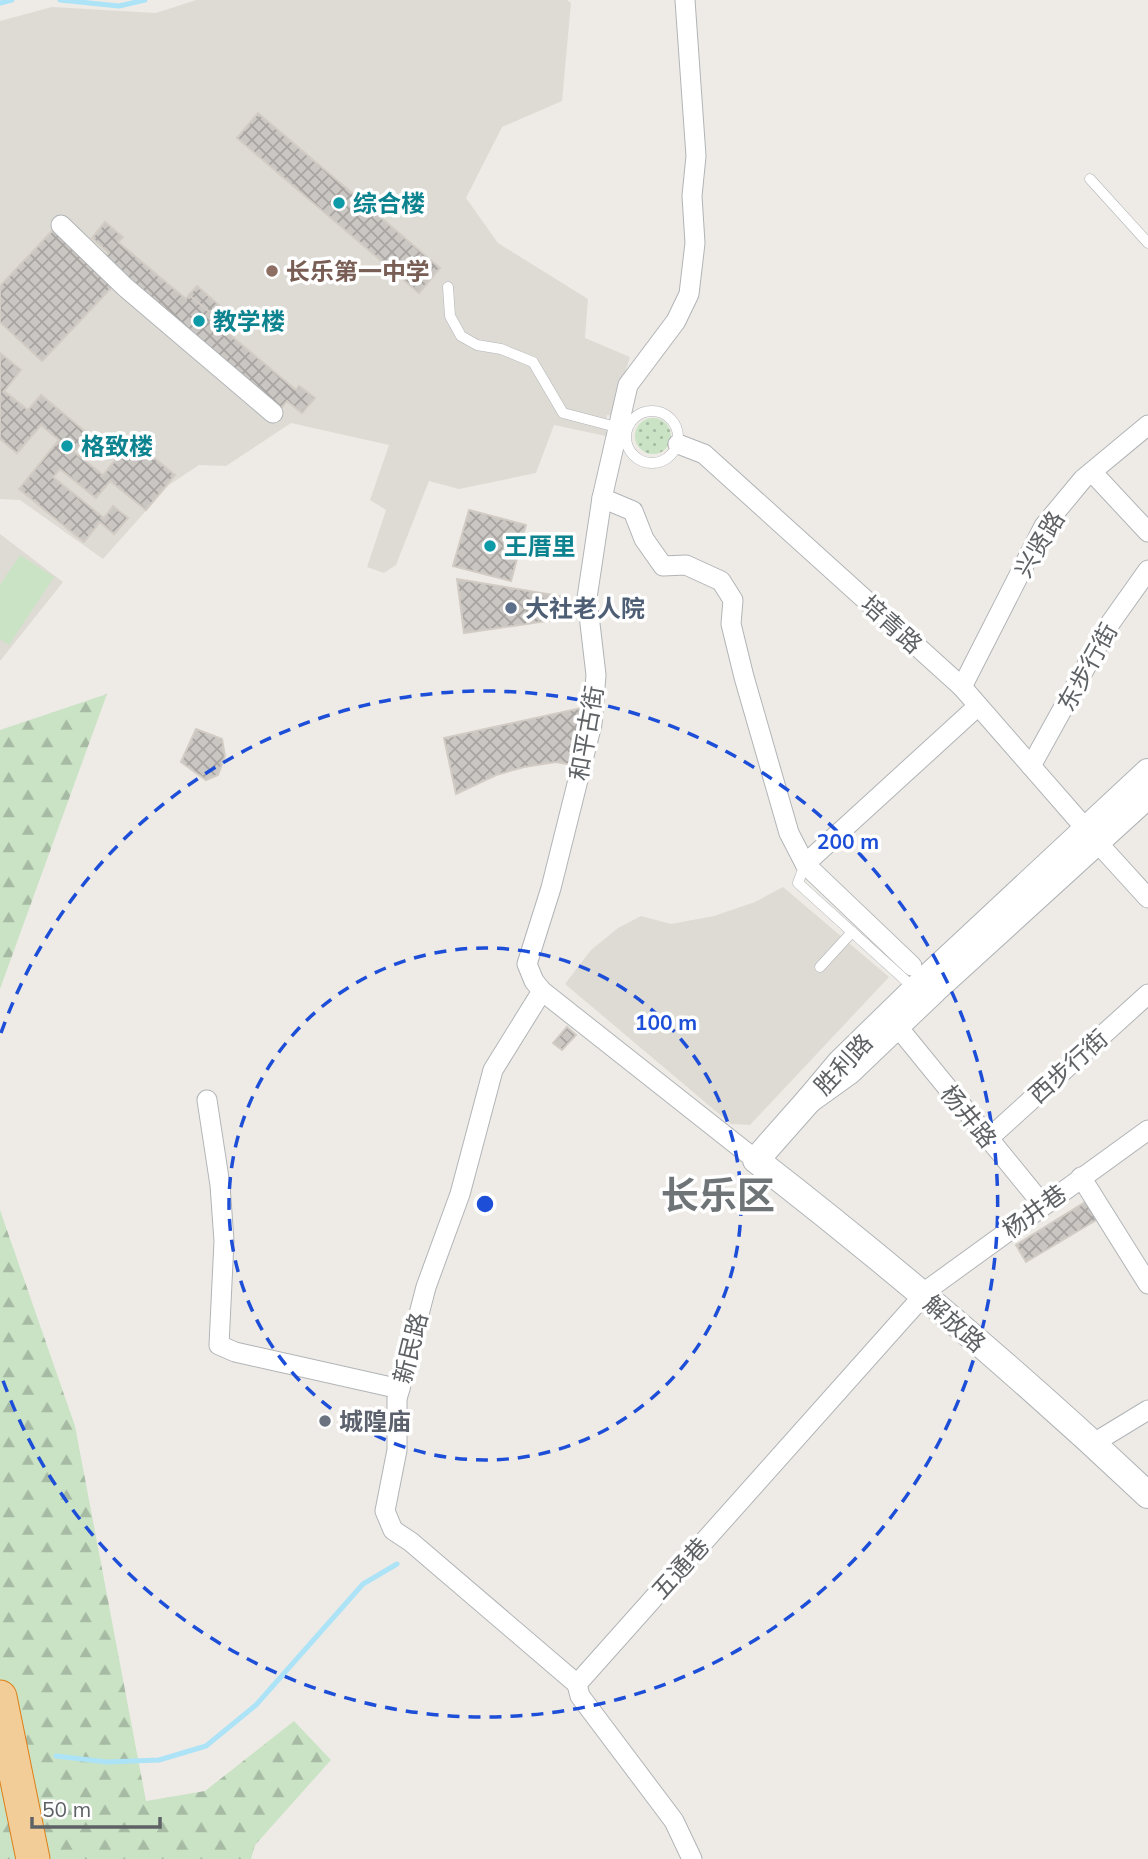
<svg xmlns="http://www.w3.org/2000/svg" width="1148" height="1859" viewBox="0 0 1148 1859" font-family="Mulish,'Noto Sans SC',sans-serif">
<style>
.education{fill:#dedbd4}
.grass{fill:url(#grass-dots)}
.forest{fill:url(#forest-firs)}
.pitch{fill:#cae3c5}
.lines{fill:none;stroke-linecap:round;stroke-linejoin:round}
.stream{stroke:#ade3f7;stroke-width:5}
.building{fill:url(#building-cross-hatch);stroke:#d2ccc5;stroke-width:2}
.lane-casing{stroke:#b1b4b7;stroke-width:11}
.street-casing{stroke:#b1b4b7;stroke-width:21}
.secondary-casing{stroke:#b0b4b7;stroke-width:28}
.highway-casing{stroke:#de7e16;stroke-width:35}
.lane{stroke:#fff;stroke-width:10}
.street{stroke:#fff;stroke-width:19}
.secondary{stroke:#fff;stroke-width:26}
.highway{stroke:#f3cd98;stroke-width:33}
.ring{fill:none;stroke:#1d4ed8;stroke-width:3.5;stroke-dasharray:12 9}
.culture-dot{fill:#0f9aa8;stroke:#fff;stroke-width:2.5}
.education-dot{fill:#8d6e63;stroke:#fff;stroke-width:2.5}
.service-dot{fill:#5c6f8a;stroke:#fff;stroke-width:2.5}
.worship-dot{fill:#6b7280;stroke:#fff;stroke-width:2.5}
.labels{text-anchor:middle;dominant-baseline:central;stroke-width:7;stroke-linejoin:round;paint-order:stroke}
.culture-label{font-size:24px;font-weight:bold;fill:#0d838f;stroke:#fff;text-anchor:start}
.education-label{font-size:24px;font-weight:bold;fill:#785e54;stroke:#fff;text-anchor:start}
.street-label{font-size:24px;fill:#5e6265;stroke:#fff}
.service-label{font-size:24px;font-weight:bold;fill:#4e5e75;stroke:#fff;text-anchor:start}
.worship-label{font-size:24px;font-weight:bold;fill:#5b616d;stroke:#fff;text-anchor:start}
.town-label{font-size:38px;font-weight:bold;fill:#6f7477;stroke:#fff}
.centre{fill:#1d4ed8;stroke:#fff;stroke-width:3.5}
.ring-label{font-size:21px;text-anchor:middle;font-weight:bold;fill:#1d4ed8;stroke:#fff;stroke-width:7;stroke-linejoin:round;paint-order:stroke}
</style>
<defs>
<pattern id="grass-dots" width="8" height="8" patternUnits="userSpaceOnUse" patternTransform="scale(1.75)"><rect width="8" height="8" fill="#cae3c5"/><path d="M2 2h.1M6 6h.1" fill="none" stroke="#a7bba4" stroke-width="1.8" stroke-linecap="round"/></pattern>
<pattern id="forest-firs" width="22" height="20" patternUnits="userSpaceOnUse" patternTransform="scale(1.75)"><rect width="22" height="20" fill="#cae3c5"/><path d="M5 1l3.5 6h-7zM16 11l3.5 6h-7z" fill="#a7bba4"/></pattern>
<pattern id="building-cross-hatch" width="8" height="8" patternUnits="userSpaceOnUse" patternTransform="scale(1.75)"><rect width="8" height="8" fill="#cac6c2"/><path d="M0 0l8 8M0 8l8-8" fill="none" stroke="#a7a4a1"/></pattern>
</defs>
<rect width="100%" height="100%" fill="#eeebe6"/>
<g class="education">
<polygon points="196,0 567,0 571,3 562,101 502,127 466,198 498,243 588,299 585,338 630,357 617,400 615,416 607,415 606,436 554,425 536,473 459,489 429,481 396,565 384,573 367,567 386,510 370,500 389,445 291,423 226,466 199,465 169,485 103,559 20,500 0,499 0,21 52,7 156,13"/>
<polygon points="0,534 63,582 0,661"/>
<polygon points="783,887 889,977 750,1125 731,1124 565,984 591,950 618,928 641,916 671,924 714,916 755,902"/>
</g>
<circle class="grass" cx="653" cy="436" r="18"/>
<g class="forest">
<polygon points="107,694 0,989 0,730"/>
<polygon points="0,1210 75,1426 146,1801 205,1791 294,1721 331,1760 255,1845 251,1859 0,1859"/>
</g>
<polygon class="pitch" points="20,555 54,577 9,645 0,639 0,585"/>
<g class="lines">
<g class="stream">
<polyline points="60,0 119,6 145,0"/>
<polyline points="0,3 12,0"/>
<polyline points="56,1756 107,1762 159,1760 206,1746 256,1705 363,1584 397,1564"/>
</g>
</g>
<g class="building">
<polygon points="258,113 440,268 419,293 237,138"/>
<polygon points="105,222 123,237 118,242 186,299 189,295 227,326 224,330 296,390 299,386 315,398 302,413 287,401 281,408 103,260 109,253 92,238"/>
<polygon points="53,230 113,286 42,361 0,322 0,286"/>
<polygon points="197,286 234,318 227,326 189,295"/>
<polygon points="0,353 21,370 4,391 28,410 41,395 88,434 74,452 103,475 132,440 175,475 146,510 110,481 96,498 60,469 53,477 104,518 113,506 128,518 114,534 100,522 84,542 19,489 59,440 41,425 17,453 0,439"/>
<polygon points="469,510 526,525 511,581 453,566"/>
<polygon points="457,579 560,596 561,619 464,633"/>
<polygon points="586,707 579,766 556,762 524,767 496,775 456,794 444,738"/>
<polygon points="196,729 222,739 225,756 218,775 206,780 181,762"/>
<polygon points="567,1027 576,1035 562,1050 553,1043"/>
<polygon points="1087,1201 1098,1219 1026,1262 1016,1245"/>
</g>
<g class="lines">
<defs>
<g id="lane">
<polyline points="1090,179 1148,243"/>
<polyline points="448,287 450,316 461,336 477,345 501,349 533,362 563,413 620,428"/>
<circle cx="652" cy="437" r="26"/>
<polyline points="805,864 798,883 915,989"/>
<polyline points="820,967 852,932"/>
</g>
<g id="street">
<polyline points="685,0 696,156 692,196 695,243 689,294 676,321 628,385 602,498 587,598 596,675 592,724 551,888 527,964 534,981 542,991 756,1160"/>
<polyline points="61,225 125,287 273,413"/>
<polyline points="678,444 704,454 962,687 1086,829"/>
<polyline points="1092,472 1148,532"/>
<polyline points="602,498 633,511 644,539 663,566 686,565 721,581 733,600 731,624 744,677 789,833 805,864"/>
<polyline points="962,687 1044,526 1083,479 1148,425"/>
<polyline points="1031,766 1109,625 1148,570"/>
<polyline points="1096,841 1148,898"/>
<polyline points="912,966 805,864 978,706"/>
<polyline points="542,991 493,1070 460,1194 426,1287 397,1399 397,1450 385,1511 393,1530 411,1542 577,1684"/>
<polyline points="897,1026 1043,1205"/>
<polyline points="207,1100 220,1185 224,1241 219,1345 235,1352 400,1389"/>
<polyline points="988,1139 1148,994"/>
<polyline points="1081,1177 1148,1284"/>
<polyline points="1102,1438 1148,1410"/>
<polyline points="692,1859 674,1821 580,1696 577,1684 930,1288 1148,1130"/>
</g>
<g id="secondary">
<polyline points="1148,772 925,980 840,1063 809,1100 848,1072 934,990 1148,795"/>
<path d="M809 1100 756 1160C891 1265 1023 1377 1148 1495"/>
</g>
<polyline id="highway" points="0,1697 33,1859"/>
</defs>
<use href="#lane" class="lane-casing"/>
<use href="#street" class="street-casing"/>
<use href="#secondary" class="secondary-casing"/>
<use href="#highway" class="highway-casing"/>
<use href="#lane" class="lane"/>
<use href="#street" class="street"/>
<use href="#secondary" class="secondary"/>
<use href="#highway" class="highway"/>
</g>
<g class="ring">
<circle cx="485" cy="1204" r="256"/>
<path d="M1 1033A513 513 0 1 1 1 1375"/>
</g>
<g class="culture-dot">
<circle cx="339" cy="203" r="7"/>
<circle cx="199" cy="321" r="7"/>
<circle cx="67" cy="446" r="7"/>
<circle cx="490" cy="546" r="7"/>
</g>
<circle class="education-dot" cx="272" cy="271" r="7"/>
<circle class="service-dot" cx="511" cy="608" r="7"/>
<circle class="worship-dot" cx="325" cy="1421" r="7"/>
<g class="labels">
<g class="culture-label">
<text x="353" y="203">综合楼</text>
<text x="213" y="321">教学楼</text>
<text x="81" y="446">格致楼</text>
<text x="504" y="546">王厝里</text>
</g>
<g class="education-label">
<text x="286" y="271">长乐第一中学</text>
</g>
<g class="street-label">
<text transform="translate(1039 544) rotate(-59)">兴贤路</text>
<text transform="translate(892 624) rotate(42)">培青路</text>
<text transform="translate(1087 667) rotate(-61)">东步行街</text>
<text transform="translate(586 733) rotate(-80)">和平古街</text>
<text transform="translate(843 1064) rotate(-47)">胜利路</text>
<text transform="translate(1068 1066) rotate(-42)">西步行街</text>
<text transform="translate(969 1116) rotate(51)">杨井路</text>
<text transform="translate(1034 1211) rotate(-36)">杨井巷</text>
<text transform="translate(955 1323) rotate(41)">解放路</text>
<text transform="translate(410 1348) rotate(-76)">新民路</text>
<text transform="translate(680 1568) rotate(-48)">五通巷</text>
</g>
<g class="service-label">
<text x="525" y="608">大社老人院</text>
</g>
<g class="worship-label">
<text x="339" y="1421">城隍庙</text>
</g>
<g class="town-label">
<text x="718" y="1195">长乐区</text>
</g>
</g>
<circle cx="485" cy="1204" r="10" class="centre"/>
<g class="ring-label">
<text x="848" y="849">200 m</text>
<text x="666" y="1030">100 m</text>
</g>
<path d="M32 1817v10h128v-10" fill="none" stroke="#5e6265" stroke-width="3.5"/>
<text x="42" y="1817" font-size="21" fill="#5e6265" stroke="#ffffff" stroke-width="5" paint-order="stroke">50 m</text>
</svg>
